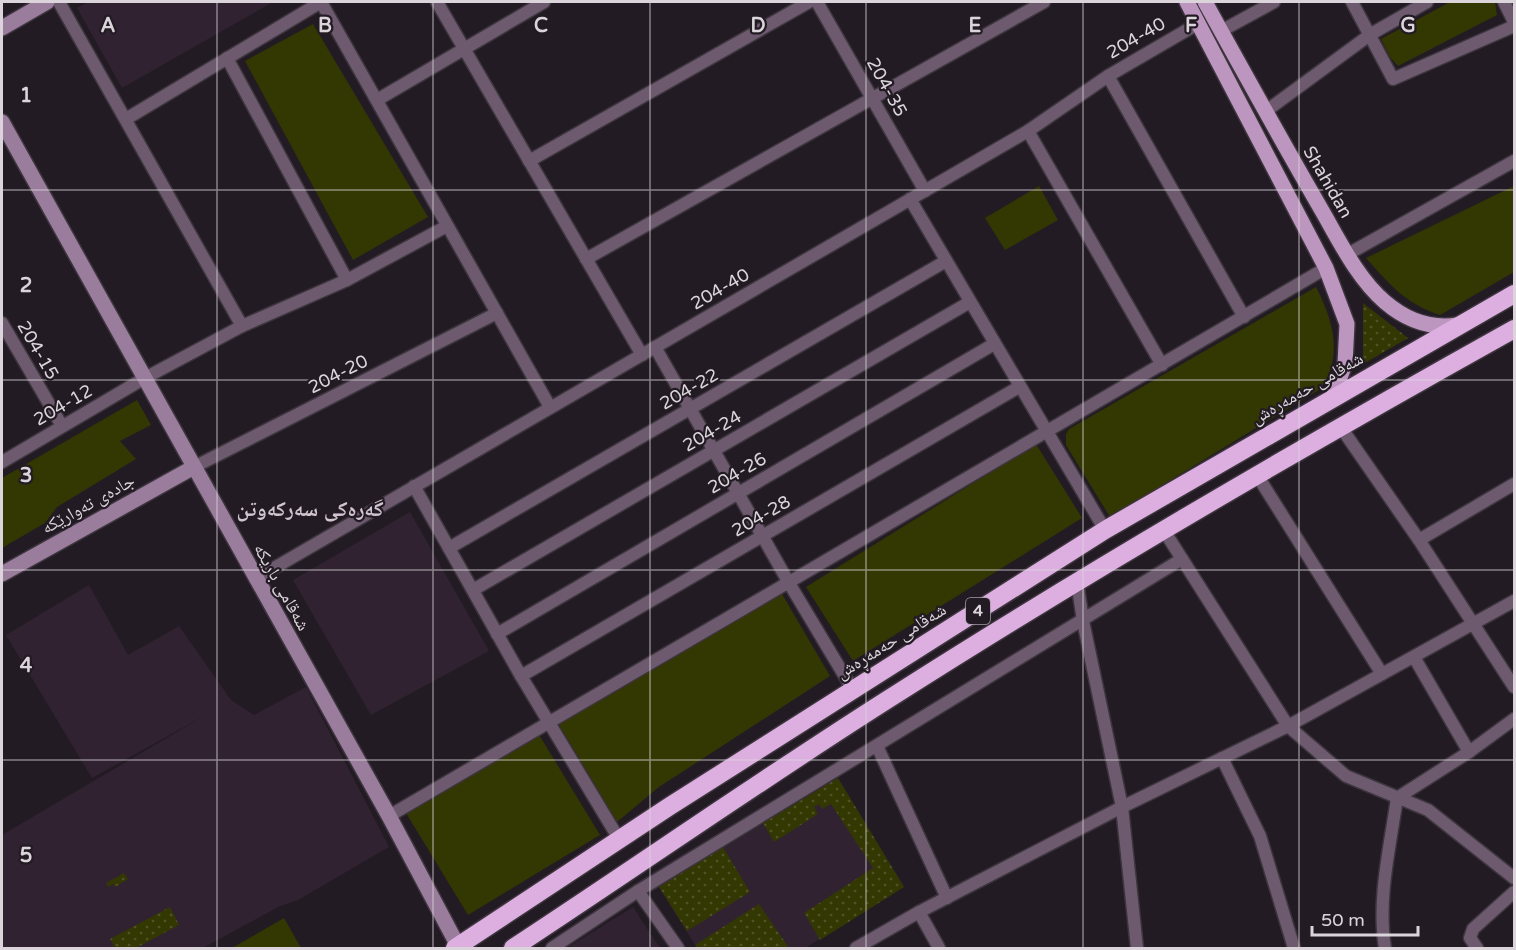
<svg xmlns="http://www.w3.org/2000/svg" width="1516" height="950" viewBox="0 0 1516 950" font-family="'Varela Round','Noto Naskh Arabic',sans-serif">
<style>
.built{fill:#302230}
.park{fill:#333701}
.garden{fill:url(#garden-dots)}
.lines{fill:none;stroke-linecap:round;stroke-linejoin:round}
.street-casing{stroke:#3d353e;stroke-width:15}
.secondary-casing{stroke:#3d353e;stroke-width:18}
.primary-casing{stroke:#3d353e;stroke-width:18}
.highway-casing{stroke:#3d353e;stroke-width:21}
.street{stroke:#6d5a6e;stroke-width:12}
.secondary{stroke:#9a7c9c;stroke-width:15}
.primary{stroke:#bd96bf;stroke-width:15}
.highway{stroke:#ddaee0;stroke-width:18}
.grid{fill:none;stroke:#dbd5db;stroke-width:1.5;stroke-opacity:0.55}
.labels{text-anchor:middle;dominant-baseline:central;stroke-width:4.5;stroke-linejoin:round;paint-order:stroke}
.shield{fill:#231b24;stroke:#a49da4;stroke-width:1.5}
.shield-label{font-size:16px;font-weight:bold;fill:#dbd5db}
.street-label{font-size:18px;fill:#dbd5db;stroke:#231b24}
.quarter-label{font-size:21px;font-weight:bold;fill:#d1c5d1;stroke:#231b24}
.grid-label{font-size:20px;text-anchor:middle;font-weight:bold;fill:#dbd5db;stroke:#231b24;stroke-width:4.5;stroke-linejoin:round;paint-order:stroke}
</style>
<defs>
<pattern id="garden-dots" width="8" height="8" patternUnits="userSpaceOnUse" patternTransform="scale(1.5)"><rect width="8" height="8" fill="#333701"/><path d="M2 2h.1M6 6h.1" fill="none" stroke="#505325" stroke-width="1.8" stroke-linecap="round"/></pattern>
</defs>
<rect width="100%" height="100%" fill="#231b24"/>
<g class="built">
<polygon points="88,2 273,2 122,88 77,8"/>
<polygon points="410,512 489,651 371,715 293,580"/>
<polygon points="89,585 128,655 179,626 231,700 254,715 306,687 389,847 298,900 280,906 203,948 2,948 2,835 204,716 92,778 6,635"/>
<polygon points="838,778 904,887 805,948 697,948 659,887"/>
<polygon points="633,907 660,948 567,948"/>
</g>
<g class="park">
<polygon points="1450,2 1495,2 1497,15 1398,66 1390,57 1381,39"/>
<polygon points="313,24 428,217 353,260 245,61"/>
<polygon points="1039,186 1058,220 1005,250 985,218"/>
<path d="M1514 186V272L1440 315C1406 304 1389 284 1366 258Z"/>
<path d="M1316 287C1333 320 1344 357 1320 389L1110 517 1066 445V434L1069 429Z"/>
<polygon points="137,400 151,425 120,441 136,459 57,507 45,523 2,548 2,478"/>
<polygon points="1036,444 1082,518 853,661 806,587"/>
<polygon points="782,594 830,676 659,787 617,822 558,723"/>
<polygon points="538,733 600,835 468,915 406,813"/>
<polygon points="284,918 301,948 232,948"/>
</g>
<g class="garden">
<polygon points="1363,303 1408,338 1363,364"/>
<polygon points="838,778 904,887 820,940 804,913 873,868 831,804 822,809 819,804 814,807 818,814 774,842 763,823"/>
<polygon points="723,847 750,892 687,931 659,887"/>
<polygon points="124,873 128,879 115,887 113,884 108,887 106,883"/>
<polygon points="759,904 789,948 697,948 695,945"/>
<polygon points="170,907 179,925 136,948 115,948 110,939"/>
</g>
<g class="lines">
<defs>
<g id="street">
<polyline points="59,2 242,326"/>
<polyline points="321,2 550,407"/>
<polyline points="437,2 642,355"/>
<polyline points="817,2 925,191"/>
<polyline points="1352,2 1393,79 1514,26"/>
<polyline points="1504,2 1514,22"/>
<polyline points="1221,31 1274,2"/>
<polyline points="227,58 347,280"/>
<polyline points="1108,76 1244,317"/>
<polyline points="377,100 544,2"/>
<polyline points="1266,111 1371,34 1427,2"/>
<polyline points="126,119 321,2"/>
<polyline points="1028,131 1162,365"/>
<polyline points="529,161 809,2"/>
<polyline points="910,199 1105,530"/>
<polyline points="1348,254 1514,161"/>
<polyline points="586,259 1044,2"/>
<polyline points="2,323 62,426"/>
<polyline points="655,347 789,583 853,690"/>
<polyline points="1340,426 1419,540 1514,687"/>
<polyline points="2,462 143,379 242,326 347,280 447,226"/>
<polyline points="194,467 497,313"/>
<polyline points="1257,475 1382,674"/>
<polyline points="414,486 521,676 619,839"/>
<polyline points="1163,529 1288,726 1346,776 1428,810 1514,878"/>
<polyline points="1419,540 1514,484"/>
<polyline points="449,548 946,261"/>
<polyline points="255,579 1028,131 1108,76 1199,23"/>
<polyline points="1077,581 1083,621 1122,807 1137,948"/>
<polyline points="473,590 970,302"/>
<polyline points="497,634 994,344"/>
<polyline points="1414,657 1469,752"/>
<polyline points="521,676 1019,387"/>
<polyline points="877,746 947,898"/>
<polyline points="1222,758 1260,836 1294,948"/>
<polyline points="389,816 1326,268"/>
<polyline points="638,891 678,948"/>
<polyline points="919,912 939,948"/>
<polyline points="552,948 638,891 1182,559"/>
<polyline points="856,948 919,912 1122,807 1288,726 1514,601"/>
<path d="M1385 948C1377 899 1390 847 1397 798L1469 752 1514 719"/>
<polyline points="1477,948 1470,938 1473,929 1514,892"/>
</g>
<g id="secondary">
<polyline points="2,28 47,2"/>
<polyline points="2,122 389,816 458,946"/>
<polyline points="2,574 194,467"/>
</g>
<g id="primary">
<polyline points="1187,2 1326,268 1347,324 1345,364 1333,397"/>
<path d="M1205 2C1243 71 1281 140 1321 209 1339 240 1357 278 1385 302 1406 320 1430 329 1457 325"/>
</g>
<g id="highway">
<polyline points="455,948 670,806 1105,530 1514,294"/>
<path d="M513 948C641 864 768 775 898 693 1099 565 1306 445 1514 329"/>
</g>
</defs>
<use href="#street" class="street-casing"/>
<use href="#secondary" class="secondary-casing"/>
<use href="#primary" class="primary-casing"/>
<use href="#highway" class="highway-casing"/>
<use href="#street" class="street"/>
<use href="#secondary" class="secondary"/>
<use href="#primary" class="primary"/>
<use href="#highway" class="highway"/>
</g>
<path class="grid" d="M217 2V948M433 2V948M650 2V948M866 2V948M1083 2V948M1299 2V948M2 190H1514M2 380H1514M2 570H1514M2 760H1514"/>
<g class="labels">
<rect class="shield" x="966" y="598" width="24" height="26" rx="4.5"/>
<g class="shield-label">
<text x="978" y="611">4</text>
</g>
<g class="street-label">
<text transform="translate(1136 38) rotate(-30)">204-40</text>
<text transform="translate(887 87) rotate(61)">204-35</text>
<text transform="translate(1328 182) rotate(60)">Shahidan</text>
<text transform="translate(720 289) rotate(-30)">204-40</text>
<text transform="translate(38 350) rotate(60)">204-15</text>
<text transform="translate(338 374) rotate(-27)">204-20</text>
<text transform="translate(1307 388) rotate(-30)">شەقامی حەمەڕەش</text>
<text transform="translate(689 389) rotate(-30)">204-22</text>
<text transform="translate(63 405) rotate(-30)">204-12</text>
<text transform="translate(712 431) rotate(-30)">204-24</text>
<text transform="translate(737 473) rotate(-30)">204-26</text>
<text transform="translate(88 504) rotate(-29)">جادەی تەوارێکە</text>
<text transform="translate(761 516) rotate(-30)">204-28</text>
<text transform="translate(282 587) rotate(61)">شەقامی باریکە</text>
<text transform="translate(891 641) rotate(-32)">شەقامی حەمەڕەش</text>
</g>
<g class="quarter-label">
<text x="310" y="509">گەرەکی سەرکەوتن</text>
</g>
</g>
<g class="grid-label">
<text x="108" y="32">A</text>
<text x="325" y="32">B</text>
<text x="541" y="32">C</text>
<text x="758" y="32">D</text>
<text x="975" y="32">E</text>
<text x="1191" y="32">F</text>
<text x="1408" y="32">G</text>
<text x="26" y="102">1</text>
<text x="26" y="292">2</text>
<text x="26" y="482">3</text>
<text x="26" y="672">4</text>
<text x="26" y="862">5</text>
</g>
<rect width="1516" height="950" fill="none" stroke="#dbd5db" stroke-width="6"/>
<path d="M1312 926v9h106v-9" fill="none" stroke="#dbd5db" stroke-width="3"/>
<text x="1321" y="926" font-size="18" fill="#dbd5db" stroke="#231b24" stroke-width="4.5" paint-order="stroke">50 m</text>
</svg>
